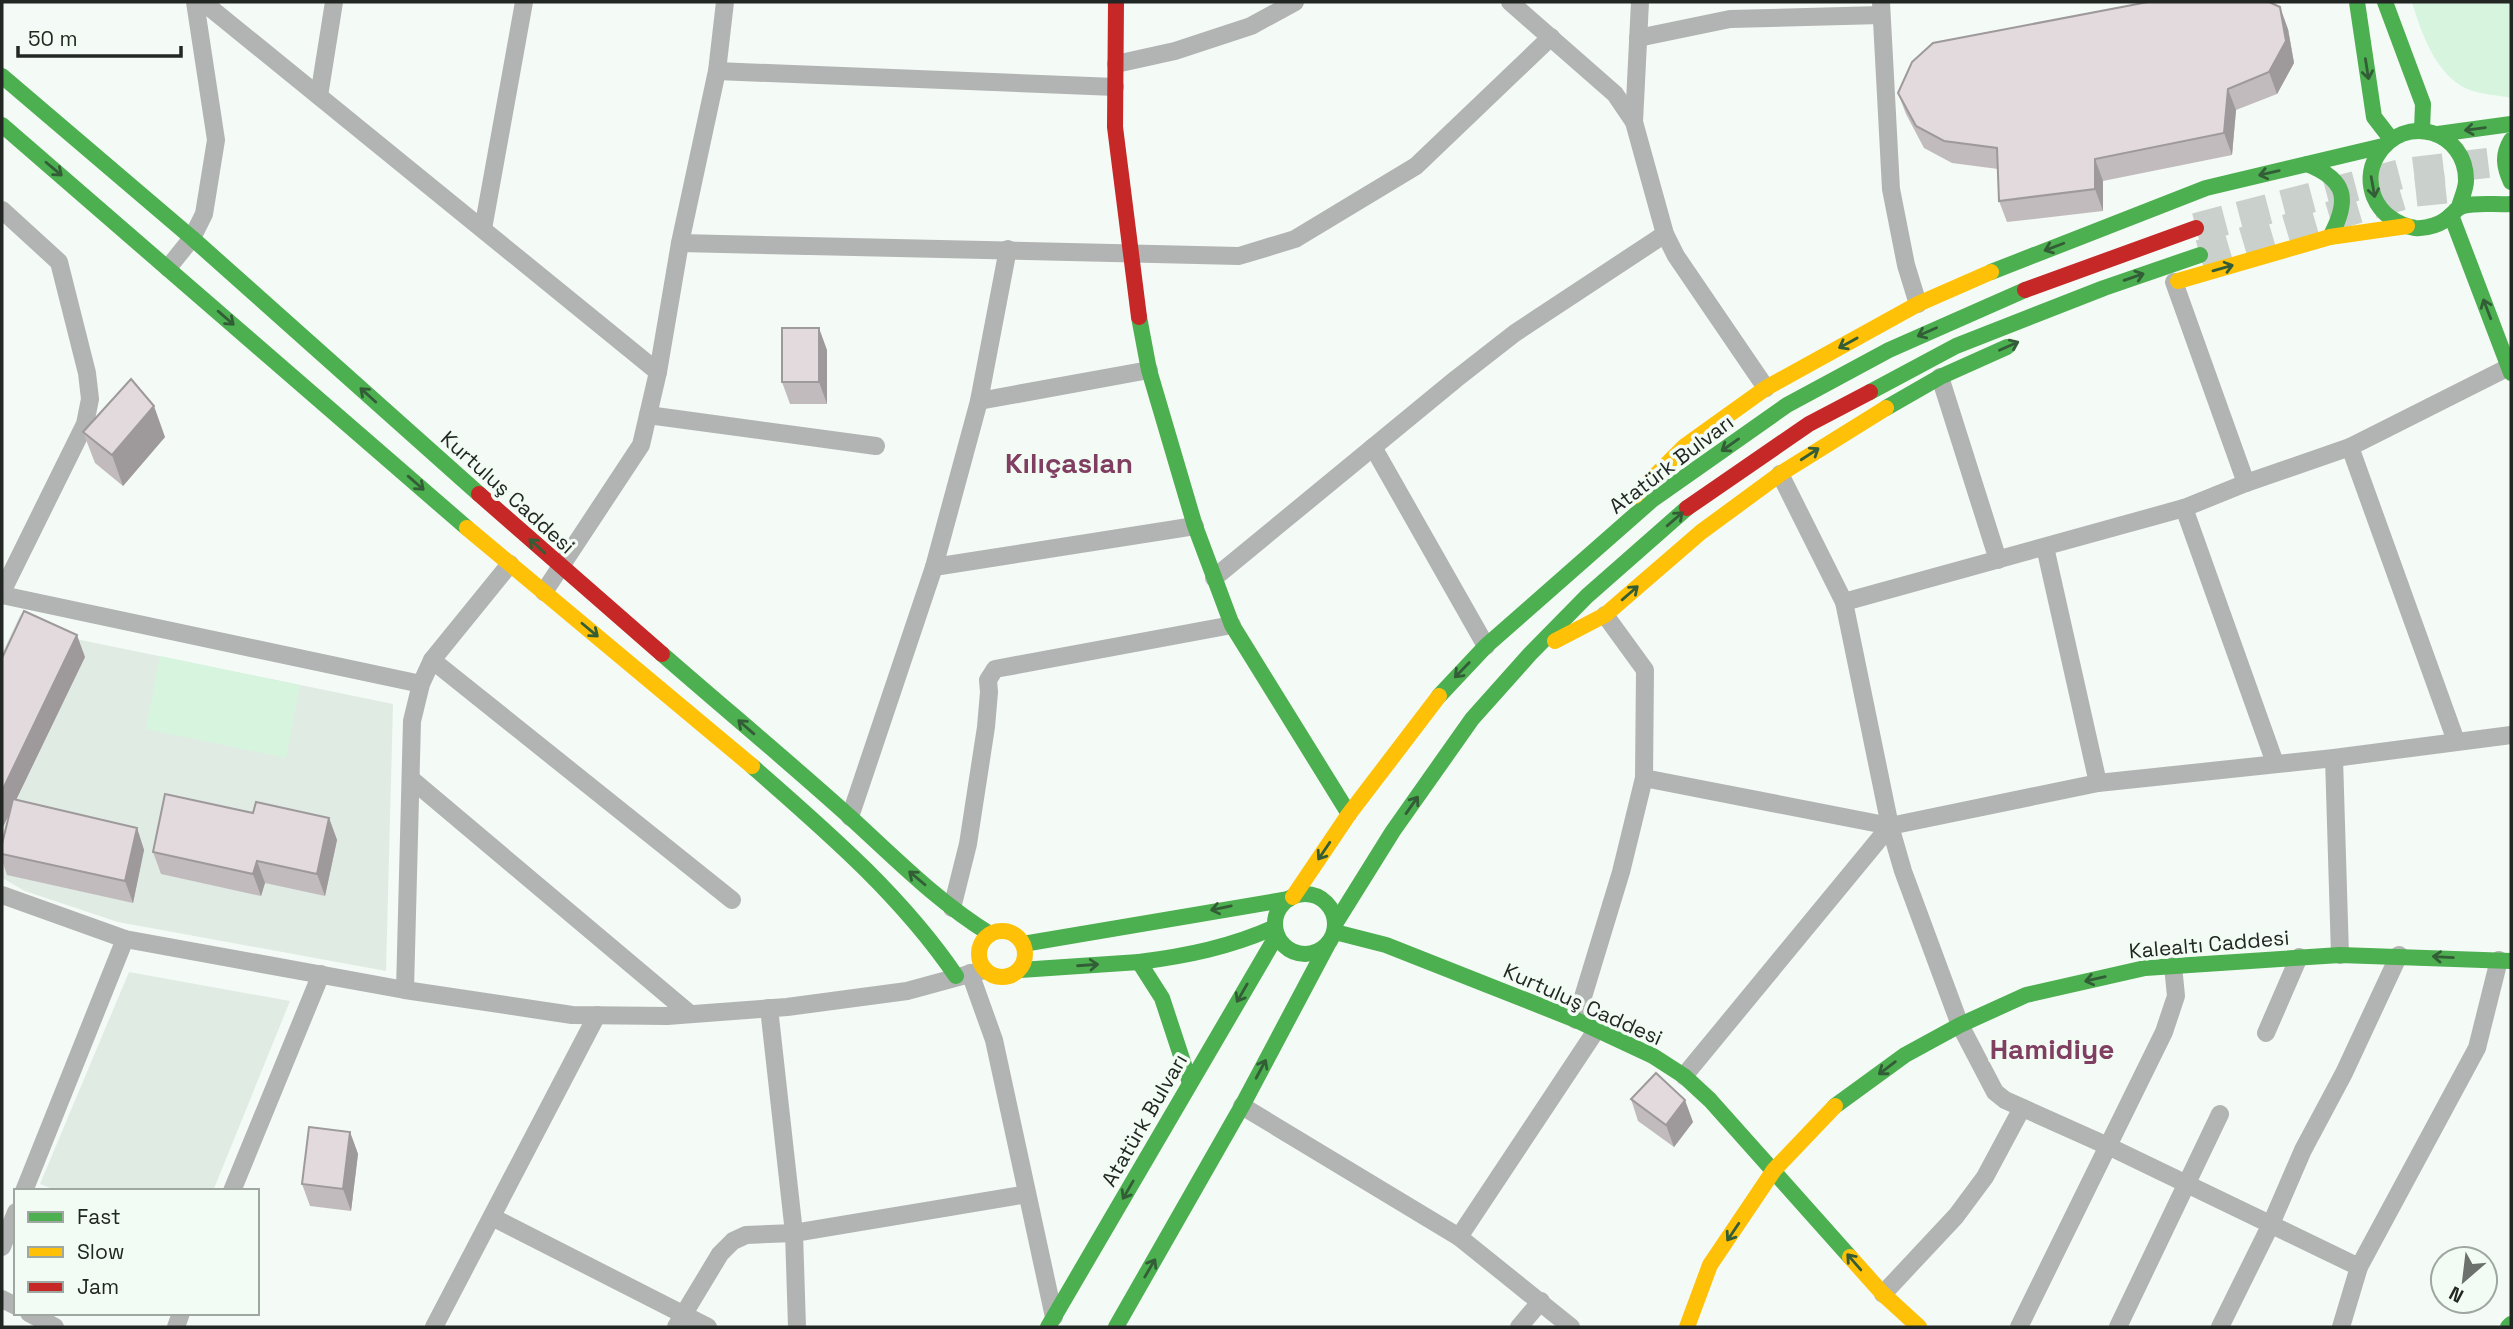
<svg xmlns="http://www.w3.org/2000/svg" width="2513" height="1329" viewBox="0 0 2513 1329" font-family="'Space Grotesk',sans-serif">
<style>
.built{fill:#e0ebe4}
.green{fill:#d6f4de}
.lines{fill:none;stroke-linecap:round;stroke-linejoin:round}
.primary-tunnel{stroke:#cad0cb;stroke-width:30;stroke-dasharray:30 15;stroke-linecap:butt}
.street{stroke:#b2b4b3;stroke-width:18}
.fast{stroke:#4caf50;stroke-width:16}
.slow{stroke:#ffc107;stroke-width:16}
.jam{stroke:#c62828;stroke-width:16}
.wall{fill:#c2bbbe}
.shaded-wall{fill:#9e999b}
.building{fill:#e2dadd;stroke:#9e999b;stroke-width:2}
.oneway{stroke:#335d36}
.labels{text-anchor:middle;dominant-baseline:central;stroke-width:7;stroke-linejoin:round;paint-order:stroke}
.street-label{font-size:21px;fill:#232724;stroke:#f2fcf4}
.district-label{font-size:28px;font-weight:bold;fill:#803e60;stroke:#f2fcf4}
</style>
<rect width="100%" height="100%" fill="#f4faf5"/>
<g class="built">
<polygon points="20,615 66,637 393,704 386,971 118,922 25,891 2,878 2,653"/>
<polygon points="129,972 290,1001 213,1191 58,1191 40,1184"/>
</g>
<g class="green">
<path d="M2412 2H2511V98C2499 95 2485 95 2473 91 2438 81 2421 33 2412 2Z"/>
<polygon points="160,656 300,685 286,758 146,729"/>
</g>
<g class="lines">
<g class="primary-tunnel">
<polyline points="2196,228 2405,173 2511,160"/>
<polyline points="2200,255 2413,192 2450,188"/>
</g>
<g class="street">
<polyline points="203,2 658,372"/>
<polyline points="1510,2 1615,94 1634,122 1665,234 1676,256 1766,388"/>
<polyline points="1881,2 1891,189 1906,265 1918,304"/>
<polyline points="1638,38 1730,19 1881,15"/>
<polyline points="1116,64 1175,51 1251,26 1295,2"/>
<polyline points="717,71 1115,87"/>
<polyline points="319,96 334,2"/>
<polyline points="1634,122 1640,2"/>
<polyline points="2,210 59,262 87,373 90,399 85,424 2,592"/>
<polyline points="483,229 524,2"/>
<polyline points="680,243 1239,256 1295,239 1416,166 1551,37"/>
<polyline points="168,268 192,238 204,214 216,140 195,2"/>
<polyline points="2174,282 2246,483"/>
<polyline points="1940,377 1998,560"/>
<polyline points="979,401 1149,370"/>
<polyline points="648,415 876,446"/>
<polyline points="1373,447 1486,646"/>
<polyline points="2350,447 2456,741"/>
<polyline points="1780,474 1844,602 1890,826 1903,871 1960,1025 1995,1092 2005,1100 2110,1147 2359,1267"/>
<polyline points="2184,508 2275,763"/>
<polyline points="2045,547 2098,783"/>
<polyline points="934,567 1195,526"/>
<polyline points="1214,578 1456,379 1515,333 1665,234"/>
<polyline points="544,592 641,445 658,372 680,243 717,71 725,2"/>
<polyline points="2,595 421,684"/>
<polyline points="1844,602 2184,508 2246,483 2350,447 2509,367"/>
<polyline points="432,660 732,900"/>
<polyline points="2334,758 2340,955"/>
<polyline points="1644,778 1890,826 2098,783 2334,758 2511,735"/>
<polyline points="411,779 690,1014"/>
<polyline points="850,817 934,567 979,401 1008,249"/>
<polyline points="2,895 125,939 405,990 572,1015 667,1016 787,1007 907,991 984,970"/>
<polyline points="952,908 968,844 986,727 989,692 988,680 995,669 1232,625"/>
<polyline points="970,973 994,1040 1054,1317"/>
<polyline points="405,990 412,721 421,684 432,660 510,564"/>
<polyline points="769,1008 794,1233 797,1327"/>
<polyline points="1576,1020 1621,872 1644,778 1645,670 1605,615"/>
<polyline points="2266,1033 2299,957"/>
<polyline points="1684,1076 1890,826"/>
<polyline points="1242,1106 1459,1237 1571,1327"/>
<polyline points="24,1191 125,939"/>
<polyline points="232,1191 321,974"/>
<polyline points="492,1217 708,1327"/>
<polyline points="1459,1237 1597,1029"/>
<polyline points="2,1247 16,1212"/>
<polyline points="1883,1294 1956,1216 1985,1177 2022,1108"/>
<polyline points="2,1299 16,1306"/>
<polyline points="29,1313 55,1327"/>
<polyline points="176,1327 181,1313"/>
<polyline points="434,1327 597,1015"/>
<polyline points="676,1327 720,1254 733,1241 746,1235 794,1233 1027,1194"/>
<polyline points="1519,1327 1541,1301"/>
<polyline points="2019,1327 2164,1032 2176,996 2173,966"/>
<polyline points="2118,1327 2220,1114"/>
<polyline points="2220,1327 2271,1224 2303,1150 2344,1073 2399,955"/>
<polyline points="2341,1327 2359,1267 2477,1048 2499,960"/>
</g>
<g class="fast">
<polyline points="2357,2 2374,117 2391,139"/>
<polyline points="2385,2 2423,104 2422,130"/>
<polyline points="2,76 192,238 479,494"/>
<polyline points="2,125 467,528"/>
<polyline points="2438,134 2511,124"/>
<path d="M2511 140C2502 155 2504 167 2511 182"/>
<path d="M2307 164C2347 180 2350 200 2330 237"/>
<path d="M2459 207C2461 199 2466 189 2466 181 2467 131 2404 111 2377 156 2369 169 2369 184 2374 197 2381 214 2397 225 2415 228 2427 229 2442 224 2450 216 2455 212 2456 208 2463 206 2478 202 2495 205 2511 204"/>
<polyline points="2451,215 2511,373"/>
<polyline points="1991,272 2206,188 2383,146"/>
<polyline points="1139,317 1149,370 1195,526 1232,625 1349,814"/>
<polyline points="1870,392 1956,346 2104,288 2200,255"/>
<polyline points="1886,408 1940,377 2007,347"/>
<path d="M662 654C725 709 789 762 851 818 896 859 938 902 990 934"/>
<polyline points="1439,696 1486,646 1652,500 1787,405 1889,350 2025,290"/>
<path d="M752 766C825 830 901 895 956 976"/>
<circle cx="1305" cy="924" r="30"/>
<polyline points="1335,924 1393,831 1472,719 1530,654 1587,596 1687,508"/>
<polyline points="1335,932 1386,945 1576,1020 1653,1056 1684,1076 1710,1100 1850,1257"/>
<polyline points="1023,944 1289,899"/>
<path d="M1139 962C1186 956 1231 947 1275 927"/>
<polyline points="1020,970 1139,962 1162,998 1190,1083"/>
<polyline points="1835,1106 1905,1055 1960,1025 2026,995 2145,968 2340,955 2511,961"/>
<polyline points="1048,1327 1277,935"/>
<polyline points="1116,1327 1242,1106 1329,942"/>
<polyline points="2508,1327 2511,1324"/>
</g>
<g class="slow">
<polyline points="2178,281 2330,237 2407,226"/>
<polyline points="1635,496 1685,446 1766,388 1918,304 1991,272"/>
<polyline points="467,528 752,766"/>
<polyline points="1555,641 1605,615 1701,532 1780,474 1886,408"/>
<polyline points="1293,897 1349,814 1439,696"/>
<circle cx="1002" cy="954" r="23"/>
<polyline points="1850,1257 1883,1294 1919,1327"/>
<polyline points="1687,1327 1710,1265 1774,1170 1835,1106"/>
</g>
<g class="jam">
<polyline points="1116,2 1115,127 1139,317"/>
<polyline points="2025,290 2196,228"/>
<polyline points="479,494 662,654"/>
<polyline points="1687,508 1809,424 1870,392"/>
</g>
</g>
<g class="wall">
<polygon points="2288,29 2294,63 2277,94 2236,110 2232,155 2103,181 2103,211 2007,222 1999,201 1998,169 1952,163 1924,148 1906,114 1898,93"/>
<polygon points="827,350 827,404 790,404 782,382"/>
<polygon points="83,432 165,437 123,486 95,463"/>
<polygon points="85,657 16,800 137,828 144,850 133,903 7,875 2,860 2,844 10,812 2,829 2,658"/>
<polygon points="253,813 329,818 337,840 325,896 265,883 261,896 161,874 153,852"/>
<polygon points="1631,1099 1693,1122 1674,1147 1638,1121"/>
<polygon points="350,1132 358,1154 351,1211 310,1206 302,1184"/>
</g>
<g class="shaded-wall">
<polygon points="2280,7 2288,29 2294,63 2277,94 2269,72"/>
<polygon points="2228,89 2236,110 2232,155 2224,133"/>
<polygon points="2095,159 2103,181 2103,211 2095,189"/>
<polygon points="819,328 827,350 827,404 819,382"/>
<polygon points="154,406 165,437 123,486 112,455"/>
<polygon points="77,635 85,657 2,829 2,791"/>
<polygon points="329,818 337,840 325,896 317,874"/>
<polygon points="137,828 144,850 133,903 125,881"/>
<polygon points="257,861 265,883 261,896 253,874"/>
<polygon points="1685,1100 1693,1122 1674,1147 1666,1125"/>
<polygon points="350,1132 358,1154 351,1211 343,1189"/>
</g>
<g class="building">
<polygon points="2148,2 2269,2 2280,7 2286,41 2269,72 2228,89 2224,133 2095,159 2095,189 1999,201 1997,148 1944,141 1916,126 1898,93 1912,62 1933,43"/>
<rect x="782" y="328" width="37" height="54"/>
<polygon points="131,379 154,406 112,455 83,432"/>
<polygon points="24,611 77,635 2,791 2,658"/>
<polygon points="165,794 253,813 256,802 329,818 317,874 257,861 253,874 153,852"/>
<polygon points="13,799 137,828 125,881 2,854 2,844"/>
<polygon points="1656,1073 1685,1100 1666,1125 1631,1099"/>
<polygon points="309,1127 350,1132 343,1189 302,1184"/>
</g>
<defs><path id="oneway-shaft" d="M-6 0H5M1.5-3L5.5 0L1.5 3" fill="none" stroke-width="1.6" stroke-linecap="round" stroke-linejoin="round" transform="scale(1.75)"/></defs>
<g class="oneway">
<use href="#oneway-shaft" transform="translate(2367 69) rotate(81)"/>
<use href="#oneway-shaft" transform="translate(2475 129) rotate(172)"/>
<use href="#oneway-shaft" transform="translate(54 169) rotate(40)"/>
<use href="#oneway-shaft" transform="translate(2269 173) rotate(167)"/>
<use href="#oneway-shaft" transform="translate(2373 187) rotate(80)"/>
<use href="#oneway-shaft" transform="translate(2054 247) rotate(159)"/>
<use href="#oneway-shaft" transform="translate(2223 268) rotate(-16)"/>
<use href="#oneway-shaft" transform="translate(2134 277) rotate(-19)"/>
<use href="#oneway-shaft" transform="translate(2487 309) rotate(-111)"/>
<use href="#oneway-shaft" transform="translate(226 318) rotate(41)"/>
<use href="#oneway-shaft" transform="translate(1927 332) rotate(156)"/>
<use href="#oneway-shaft" transform="translate(1848 343) rotate(151)"/>
<use href="#oneway-shaft" transform="translate(2009 346) rotate(-24)"/>
<use href="#oneway-shaft" transform="translate(368 395) rotate(-138)"/>
<use href="#oneway-shaft" transform="translate(1730 445) rotate(145)"/>
<use href="#oneway-shaft" transform="translate(1810 454) rotate(-33)"/>
<use href="#oneway-shaft" transform="translate(416 483) rotate(41)"/>
<use href="#oneway-shaft" transform="translate(1675 519) rotate(-41)"/>
<use href="#oneway-shaft" transform="translate(537 546) rotate(-138)"/>
<use href="#oneway-shaft" transform="translate(1630 593) rotate(-41)"/>
<use href="#oneway-shaft" transform="translate(590 630) rotate(40)"/>
<use href="#oneway-shaft" transform="translate(1462 670) rotate(134)"/>
<use href="#oneway-shaft" transform="translate(746 727) rotate(-139)"/>
<use href="#oneway-shaft" transform="translate(1412 805) rotate(-55)"/>
<use href="#oneway-shaft" transform="translate(1324 851) rotate(124)"/>
<use href="#oneway-shaft" transform="translate(917 878) rotate(-140)"/>
<use href="#oneway-shaft" transform="translate(1221 908) rotate(168)"/>
<use href="#oneway-shaft" transform="translate(2443 957) rotate(-177)"/>
<use href="#oneway-shaft" transform="translate(1088 965) rotate(-4)"/>
<use href="#oneway-shaft" transform="translate(2095 979) rotate(167)"/>
<use href="#oneway-shaft" transform="translate(1242 993) rotate(120)"/>
<use href="#oneway-shaft" transform="translate(1887 1068) rotate(143)"/>
<use href="#oneway-shaft" transform="translate(1261 1069) rotate(-62)"/>
<use href="#oneway-shaft" transform="translate(1128 1190) rotate(120)"/>
<use href="#oneway-shaft" transform="translate(1733 1232) rotate(124)"/>
<use href="#oneway-shaft" transform="translate(1854 1262) rotate(-131)"/>
<use href="#oneway-shaft" transform="translate(1150 1268) rotate(-60)"/>
</g>
<g class="labels">
<g class="street-label">
<text transform="translate(1671 464) rotate(-37)">Atatürk Bulvarı</text>
<text transform="translate(508 492) rotate(42)">Kurtuluş Caddesi</text>
<text transform="translate(2209 944) rotate(-5)">Kalealtı Caddesi</text>
<text transform="translate(1583 1004) rotate(24)">Kurtuluş Caddesi</text>
<text transform="translate(1144 1120) rotate(-60)">Atatürk Bulvarı</text>
</g>
<g class="district-label">
<text x="1069" y="463">Kılıçaslan</text>
<text x="2052" y="1049">Hamidiye</text>
</g>
</g>
<rect width="2513" height="1329" fill="none" stroke="#232724" stroke-width="7"/>
<rect x="14" y="1189" width="245" height="126" fill="#f2fcf4" stroke="#9fa7a1" stroke-width="2"/>
<rect x="28" y="1212" width="35" height="10" fill="#4caf50" stroke="#9fa7a1" stroke-width="2"/>
<text x="77" y="1224" font-size="21" fill="#232724">Fast</text>
<rect x="28" y="1247" width="35" height="10" fill="#ffc107" stroke="#9fa7a1" stroke-width="2"/>
<text x="77" y="1259" font-size="21" fill="#232724">Slow</text>
<rect x="28" y="1282" width="35" height="10" fill="#c62828" stroke="#9fa7a1" stroke-width="2"/>
<text x="77" y="1294" font-size="21" fill="#232724">Jam</text>
<g transform="translate(2464 1280) rotate(208)"><circle r="33" fill="#f2fcf4" stroke="#9fa7a1" stroke-width="2"/>
<path d="M0-5L12 26L0 18L-12 26Z" fill="#6c716d"/>
<text y="-10" font-size="19" font-weight="bold" text-anchor="middle" fill="#232724">N</text>
</g>
<path d="M18 46v10h163v-10" fill="none" stroke="#232724" stroke-width="3.5"/>
<text x="28" y="46" font-size="21" fill="#232724" stroke="#f2fcf4" stroke-width="5" paint-order="stroke">50 m</text>
</svg>
